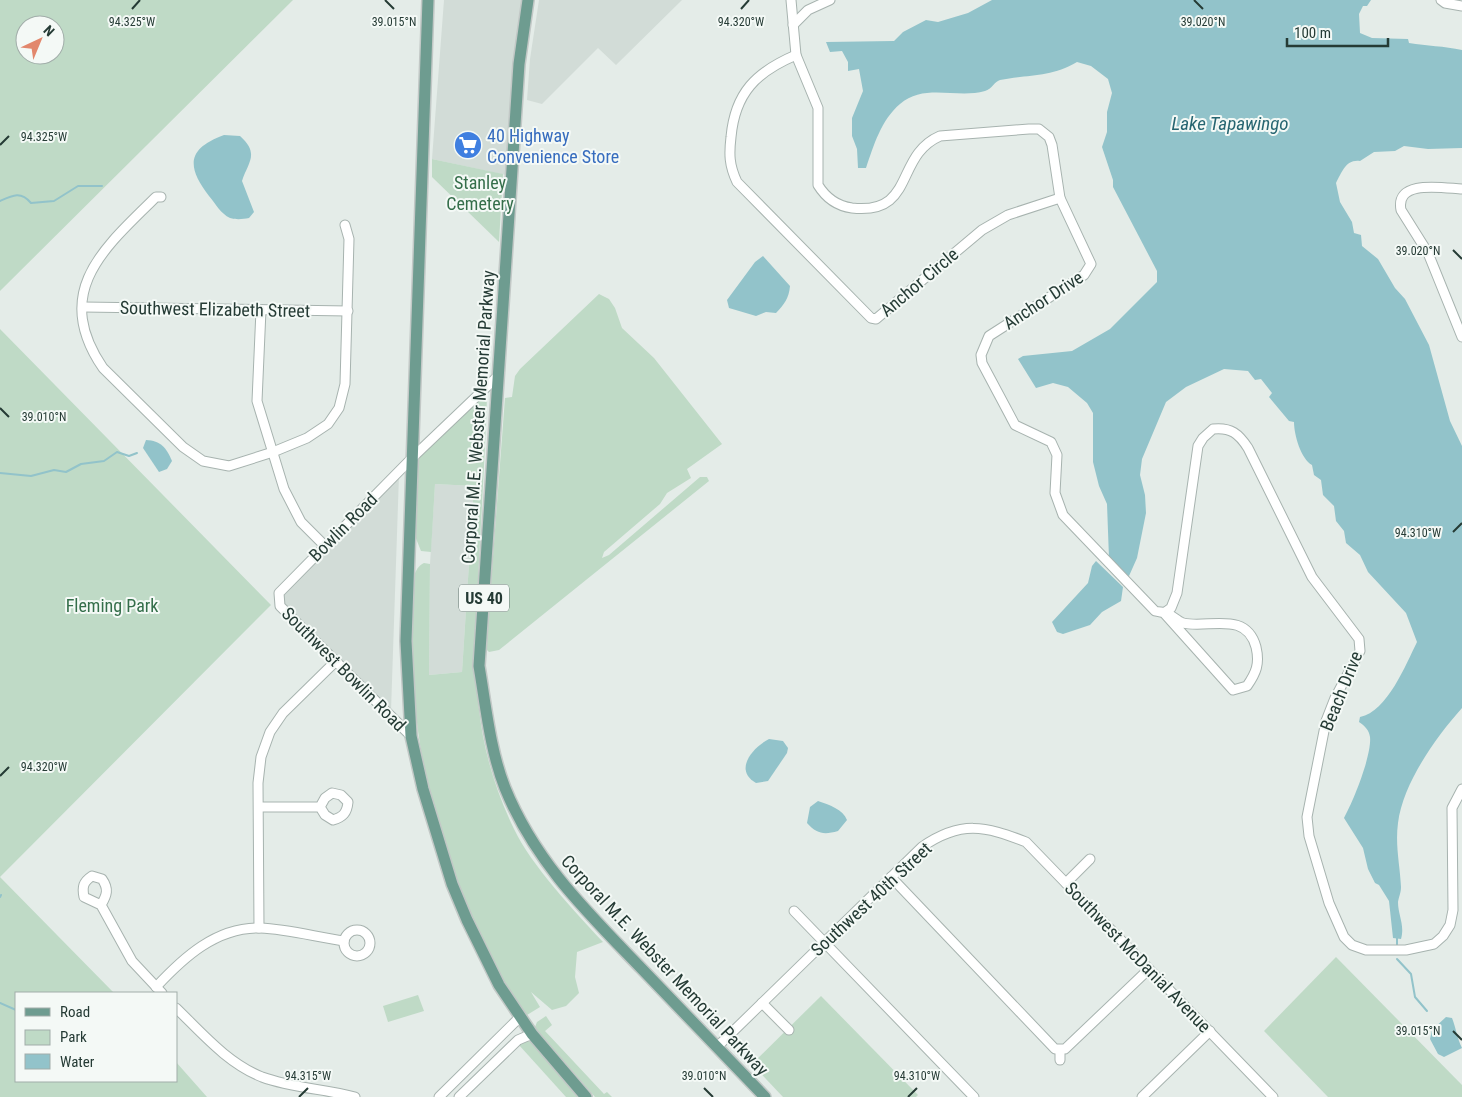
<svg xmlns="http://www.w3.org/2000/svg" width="1462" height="1097" viewBox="0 0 1462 1097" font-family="'Roboto Condensed',sans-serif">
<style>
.built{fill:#d2dcd7}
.green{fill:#bfdac6;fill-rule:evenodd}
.water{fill:#92c3ca}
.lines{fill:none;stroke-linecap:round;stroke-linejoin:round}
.stream{stroke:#92c3ca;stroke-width:2}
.minor-casing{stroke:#a7b3af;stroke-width:11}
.major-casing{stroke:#c2c8c6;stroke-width:14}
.minor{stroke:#fff;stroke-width:9}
.major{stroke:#6e9c90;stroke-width:11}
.ticks{fill:none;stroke:#253b35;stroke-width:2}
.labels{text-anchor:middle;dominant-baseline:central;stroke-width:4;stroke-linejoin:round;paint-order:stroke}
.shield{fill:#f4f9f6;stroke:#63746f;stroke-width:1}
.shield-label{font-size:16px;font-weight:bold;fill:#253b35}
.shop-label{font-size:18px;fill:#366cbe;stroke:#f4f9f6;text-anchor:start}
.park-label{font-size:18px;fill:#346e4a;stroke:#f4f9f6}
.street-label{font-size:18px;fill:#253b35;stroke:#f4f9f6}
.water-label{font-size:19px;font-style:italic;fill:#266571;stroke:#f4f9f6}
.ticks-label{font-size:12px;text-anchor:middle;fill:#253b35;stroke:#f4f9f6;stroke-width:4;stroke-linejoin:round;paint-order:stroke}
</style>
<rect width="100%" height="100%" fill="#e4ece8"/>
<g class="built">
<polygon points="444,0 523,0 511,97 506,175 432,159"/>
<polygon points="539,0 682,0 616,65 598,48 542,104 527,100 530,59"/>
<polygon points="399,475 391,711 287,608 283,599 284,594"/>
<polygon points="435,484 474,486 462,672 429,675 430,564"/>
</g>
<g class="green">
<path d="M0 0H293L0 291ZM25 25H55V55H25Z"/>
<polygon points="432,159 503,174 499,242 432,177"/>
<polygon points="599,294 609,299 615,308 622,328 654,358 722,444 687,469 691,478 667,493 660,504 604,552 602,558 609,555 700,477 707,477 709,481 499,650 489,652 486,649 505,398 512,397 515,376 520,369"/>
<polygon points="0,329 271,605 0,877 114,993 16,993 16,1081 176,1081 176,1062 207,1097 0,1097"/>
<path d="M484 394 487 397C485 451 482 506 479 560 474 659 469 736 514 829 531 865 575 912 603 942L577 952 575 977 579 993 566 1006 552 1010 531 992 540 1007 527 1015C446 911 407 746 412 615 413 601 408 570 424 563L430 564 429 675 462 672 474 486 435 484 431 552 421 551 415 536 417 463 421 454Z"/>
<polygon points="1336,957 1462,1085 1462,1097 1328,1097 1264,1031"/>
<polygon points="418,995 424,1011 388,1022 383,1006"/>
<polygon points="821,996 918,1095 916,1097 783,1097 752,1064"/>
<polygon points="546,1016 552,1025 545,1031 604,1094 607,1092 612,1097 595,1097 537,1030 535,1027 537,1022"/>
<polygon points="528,1041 531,1042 578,1097 566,1097 519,1045"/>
</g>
<g class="water">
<path d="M992 0H1371L1367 6H1363L1359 14 1360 33 1372 38 1408 39 1409 43C1427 46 1444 46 1462 50V148L1428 149 1404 146 1395 151 1374 152 1360 161C1346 159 1342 172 1336 183L1340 202 1352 222 1354 233 1361 235 1362 246 1378 259 1395 288 1405 299 1429 345 1450 421 1462 446V708C1436 737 1403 783 1398 823 1395 845 1400 865 1401 887 1401 893 1399 896 1398 902 1398 915 1405 925 1401 939L1393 938 1389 901 1379 885 1375 883 1368 869 1363 848 1344 818C1353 802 1372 755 1370 737 1369 730 1365 726 1359 722L1360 717C1387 712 1406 664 1417 642L1406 613 1368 572 1360 555 1346 543 1344 531 1336 521 1334 506 1323 495 1321 480 1314 475 1312 465C1301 459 1294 435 1294 422L1289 421 1269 397 1272 393 1261 379 1255 380 1248 371 1224 369 1186 387 1166 402 1142 459 1140 475 1145 495 1146 513 1137 558 1129 576 1124 575 1109 558 1107 504 1099 486 1093 462V413L1087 403 1068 387 1053 383 1036 388 1018 359 1023 356 1072 351 1110 329 1157 282V271L1113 187V180L1102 147 1107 132V112L1112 93 1108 79 1091 66 1077 62C1050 78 1029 74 1000 80 994 82 992 89 985 91 957 99 924 83 900 104 881 120 874 145 866 168H858L857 149 852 136V118L863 91 859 69 848 71V62L842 51 830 52 826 42 894 41 903 32 926 20 938 22 968 13Z"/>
<path d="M224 135 240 136C260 154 248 162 242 181L254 212 249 218C243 219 237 220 230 218 221 214 215 203 209 196 187 167 186 149 224 135Z"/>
<path d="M763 256 790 286C789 298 784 305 776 313L766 312 756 316 729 308 727 300 755 262Z"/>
<path d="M146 440C161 441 166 447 172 461L167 469 159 472 143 448Z"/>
<polygon points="1096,561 1123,587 1121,601 1102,612 1090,625 1063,634 1057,632 1052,622 1088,583 1092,566"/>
<path d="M769 739 783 741 788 748 787 753 768 781 756 783C733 770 753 747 769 739Z"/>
<path d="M818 801C829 805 843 809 847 820L838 831C824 835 817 834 807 823L810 807Z"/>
<path d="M1446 1017 1452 1018C1456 1028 1457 1038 1462 1048L1444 1057 1438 1054 1430 1039 1432 1030Z"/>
</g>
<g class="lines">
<g class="stream">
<path d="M0 201C13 195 21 191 31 203L54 201 78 186H102"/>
<polyline points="0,473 31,476 54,470 66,472 81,464 104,461 117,452 129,456 137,453"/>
<polyline points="0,897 1,895"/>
<polyline points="1397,945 1397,938"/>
<polyline points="1397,959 1411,974 1415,997 1427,1011"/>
<polyline points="0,1003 16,1010"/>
</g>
<defs>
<g id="minor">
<path d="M791 0 796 55 818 108V185C826 198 837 206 852 208 916 215 894 156 940 136L1029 129H1039L1049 137 1052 145 1060 198 1091 264 1084 275 989 336 981 355 982 363 1015 425 1051 442 1057 455 1055 493 1063 515 1155 611C1159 612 1162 612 1166 613 1172 615 1177 621 1183 623 1208 629 1246 610 1256 647 1260 664 1256 673 1247 686L1233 690 1164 613"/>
<polyline points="1441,0 1445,3 1462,6"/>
<polyline points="793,25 808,10 830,0"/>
<path d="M796 55C756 72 735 93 731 137 729 154 729 165 737 182L871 318 876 319 982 230 1008 215 1060 198"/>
<path d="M1462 189C1443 188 1395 179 1401 210L1428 253 1462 337"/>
<path d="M161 197H156C104 248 51 292 103 368L183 447 203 461 229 466 273 452 307 438 328 424 339 408 345 384 349 239 345 225"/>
<polyline points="83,307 348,311"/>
<polyline points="261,310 257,401 284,489 301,522 325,546"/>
<path d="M1164 613 1171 608 1177 593 1198 446 1203 438 1213 429C1231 427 1239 434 1248 448L1312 577 1359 639 1360 651 1335 698 1326 721 1307 817 1309 836 1329 903 1344 937 1352 945 1366 950H1406L1434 944 1443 936 1450 925 1453 910 1452 808 1462 789"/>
<polyline points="411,736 280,606 279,593 413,457 498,376"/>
<path d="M259 807H320L325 815 333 820C343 817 347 813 348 802L341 795 332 793 325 798 320 807"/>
<polyline points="891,877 1055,1049 1065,1049 1149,969"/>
<polyline points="1066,883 1090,859"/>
<path d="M101 905C107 895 109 889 102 879L92 876C83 882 82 887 84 897L101 905 132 961 162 993"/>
<polyline points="794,911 974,1097"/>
<polyline points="259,928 258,783 261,757 270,732 283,713 335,662"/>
<circle cx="357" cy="943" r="13"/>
<path d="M156 987C183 958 216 927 260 928 288 929 316 937 344 941"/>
<polyline points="762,1003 789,1030"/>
<path d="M176 1008C202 1033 227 1063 262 1077 292 1088 325 1089 355 1097"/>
<path d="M717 1047 922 847C961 820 985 826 1026 842L1273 1097"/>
<polyline points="1060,1050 1060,1060"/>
<polyline points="439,1097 520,1017"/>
<polyline points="459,1097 518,1040 532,1034"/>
<polyline points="1142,1097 1210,1031"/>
</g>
<g id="major">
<polyline points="428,0 406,641 411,736 423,789 452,884 467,920 499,985 532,1034 586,1097"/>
<path d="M528 0 519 64 479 666C486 707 490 750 505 788 535 862 587 912 641 968 682 1011 724 1054 765 1097"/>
</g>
</defs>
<use href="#minor" class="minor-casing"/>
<use href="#major" class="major-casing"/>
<use href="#minor" class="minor"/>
<use href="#major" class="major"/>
</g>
<path class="ticks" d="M385 0 394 9M1194 0 1203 9M132 9 140 0M741 9 749 0M0 145 9 136M1453 250 1462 259M0 408 9 417M1453 532 1462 523M0 776 9 767M1453 1031 1462 1040M704 1088 713 1097M299 1097 308 1088M908 1097 917 1088"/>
<defs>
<symbol id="supermarket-disc" viewBox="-11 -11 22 22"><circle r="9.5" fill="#3f7fe0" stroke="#f4f9f6"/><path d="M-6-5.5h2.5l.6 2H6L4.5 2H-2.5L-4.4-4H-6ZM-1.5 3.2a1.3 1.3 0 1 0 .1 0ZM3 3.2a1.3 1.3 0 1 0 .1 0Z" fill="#fff"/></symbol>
</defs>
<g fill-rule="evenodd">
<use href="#supermarket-disc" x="452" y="129" width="32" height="32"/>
</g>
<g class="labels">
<rect class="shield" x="459" y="584.5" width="50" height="27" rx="4"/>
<g class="shield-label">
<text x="484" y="598">US 40</text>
</g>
<g class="shop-label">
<text x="487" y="135">40 Highway<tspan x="487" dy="21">Convenience Store</tspan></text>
</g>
<g class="park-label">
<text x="480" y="182">Stanley<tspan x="480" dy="21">Cemetery</tspan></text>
<text x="112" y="605">Fleming Park</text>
</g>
<g class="street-label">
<text transform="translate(919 282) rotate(-40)">Anchor Circle</text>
<text transform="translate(1043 300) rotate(-33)">Anchor Drive</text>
<text transform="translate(215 309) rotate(1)">Southwest Elizabeth Street</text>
<text transform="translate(478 417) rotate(-86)">Corporal M.E. Webster Memorial Parkway</text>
<text transform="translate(343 527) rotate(-45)">Bowlin Road</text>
<text transform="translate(344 669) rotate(45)">Southwest Bowlin Road</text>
<text transform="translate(1341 691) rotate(-68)">Beach Drive</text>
<text transform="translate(871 899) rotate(-43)">Southwest 40th Street</text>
<text transform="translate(1138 957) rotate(46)">Southwest McDanial Avenue</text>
<text transform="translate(665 965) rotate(47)">Corporal M.E. Webster Memorial Parkway</text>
</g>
<g class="water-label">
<text x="1230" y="123">Lake Tapawingo</text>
</g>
</g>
<g class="ticks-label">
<text x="394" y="26">39.015°N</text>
<text x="1203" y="26">39.020°N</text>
<text x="132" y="26">94.325°W</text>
<text x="741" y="26">94.320°W</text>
<text x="44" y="141">94.325°W</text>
<text x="1418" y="255">39.020°N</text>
<text x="44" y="421">39.010°N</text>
<text x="1418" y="537">94.310°W</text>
<text x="44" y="771">94.320°W</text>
<text x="1418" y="1035">39.015°N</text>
<text x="308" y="1080">94.315°W</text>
<text x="917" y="1080">94.310°W</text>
<text x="704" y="1080">39.010°N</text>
</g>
<rect x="15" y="992" width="162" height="90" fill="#f4f9f6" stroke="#a1ada9"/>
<rect x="25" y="1008" width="25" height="8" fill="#6e9c90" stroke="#a1ada9"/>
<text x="60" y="1017" font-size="15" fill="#253b35">Road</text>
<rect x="25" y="1030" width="25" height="15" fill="#bfdac6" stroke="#a1ada9"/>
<text x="60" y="1042" font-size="15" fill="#253b35">Park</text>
<rect x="25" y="1054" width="25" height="15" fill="#92c3ca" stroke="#a1ada9"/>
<text x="60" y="1067" font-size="15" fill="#253b35">Water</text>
<g transform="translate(40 40) rotate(44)"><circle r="24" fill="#f4f9f6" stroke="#a1ada9"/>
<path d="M0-4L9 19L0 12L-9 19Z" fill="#e2876c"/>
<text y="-8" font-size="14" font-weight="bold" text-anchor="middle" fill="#253b35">N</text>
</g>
<path d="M1287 38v8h101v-8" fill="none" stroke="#253b35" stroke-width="2.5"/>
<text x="1294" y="38" font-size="15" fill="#253b35" stroke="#f4f9f6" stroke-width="4" paint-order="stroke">100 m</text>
</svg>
